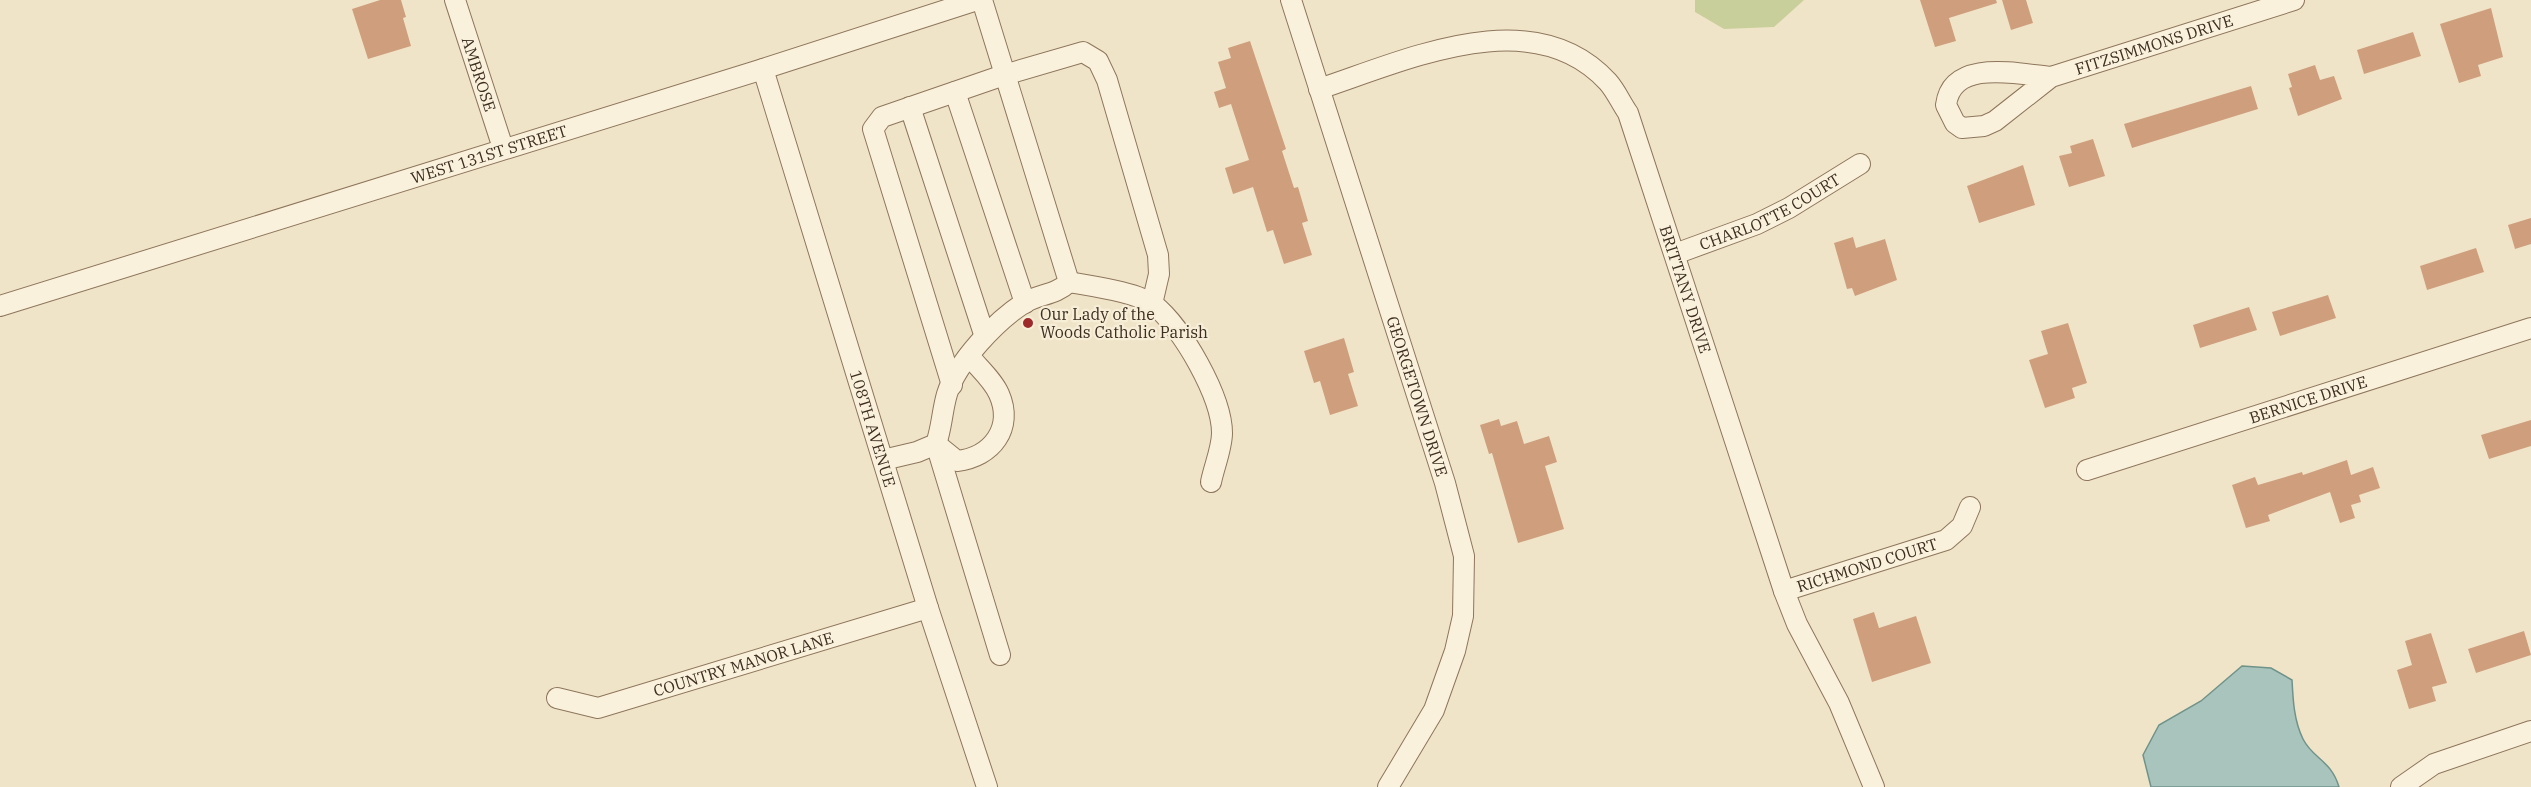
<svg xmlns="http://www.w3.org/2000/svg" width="2531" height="787" viewBox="0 0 2531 787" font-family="'IBM Plex Serif',serif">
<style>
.green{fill:#c9cf9b}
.water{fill:#a9c4bc;stroke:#6f938a;stroke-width:1.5}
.building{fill:#cf9f7d}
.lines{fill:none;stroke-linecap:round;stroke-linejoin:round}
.minor-casing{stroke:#8d765c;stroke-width:22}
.minor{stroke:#faf1dc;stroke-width:20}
.poi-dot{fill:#9e2a2b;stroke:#f7eed8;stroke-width:2}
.labels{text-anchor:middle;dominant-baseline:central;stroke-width:4.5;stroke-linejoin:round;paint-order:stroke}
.street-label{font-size:16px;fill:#3d2e20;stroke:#f7eed8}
.poi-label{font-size:16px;fill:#3d2e20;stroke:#f7eed8;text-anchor:start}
</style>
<rect width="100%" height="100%" fill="#f0e4c8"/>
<polygon class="green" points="1695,0 1804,0 1774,27 1724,29 1695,12"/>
<path class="water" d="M2242 666 2271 668 2292 680C2293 700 2294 721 2303 739 2313 759 2331 760 2339 787H2151L2143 755 2159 725 2201 701Z"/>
<g class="building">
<polygon points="380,0 401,0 406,17 403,18 411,46 368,59 352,9"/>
<polygon points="1920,0 1996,0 1997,3 1949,18 1956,41 1935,47"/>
<polygon points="2002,0 2026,0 2033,23 2011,30"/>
<polygon points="2491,8 2503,57 2478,65 2481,76 2459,83 2440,24"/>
<polygon points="2413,32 2421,56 2364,74 2357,50"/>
<polygon points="1250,41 1286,149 1282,151 1294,188 1298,187 1308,221 1302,223 1312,255 1284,264 1273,230 1267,232 1253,187 1233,194 1225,168 1249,160 1231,104 1219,108 1214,92 1226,88 1218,62 1231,58 1228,48"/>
<polygon points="2315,65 2320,80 2334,76 2342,99 2298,116 2289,88 2292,87 2288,74"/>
<polygon points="2251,86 2258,109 2132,148 2124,124"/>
<polygon points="2093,139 2105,176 2069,187 2059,156 2072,153 2070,146"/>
<polygon points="2023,165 2035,205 1979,223 1967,186"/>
<polygon points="2531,218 2531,244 2515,249 2508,225"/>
<polygon points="1853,237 1856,248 1885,239 1897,280 1855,296 1852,288 1847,289 1834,243"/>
<polygon points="2476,248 2484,272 2427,290 2420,266"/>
<polygon points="2328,295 2336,318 2280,336 2272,312"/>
<polygon points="2249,307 2257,330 2200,348 2193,325"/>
<polygon points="2068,323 2087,383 2072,388 2075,398 2045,408 2029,360 2048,354 2041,331"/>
<polygon points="1344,338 1354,372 1348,374 1358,406 1330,415 1320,381 1314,383 1304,351"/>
<polygon points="1499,419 1501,426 1517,421 1524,444 1549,436 1557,462 1545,466 1564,529 1518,543 1492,453 1489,454 1480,425"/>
<polygon points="2531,420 2531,446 2489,459 2481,435"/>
<polygon points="2347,460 2351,475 2373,467 2380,488 2359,495 2361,502 2351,505 2355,518 2340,523 2330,492 2268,515 2270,521 2246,528 2232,485 2255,477 2258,485 2302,472 2303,475"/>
<polygon points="1874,612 1879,628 1916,616 1931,663 1872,682 1853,619"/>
<polygon points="2524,631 2531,655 2476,673 2468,649"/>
<polygon points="2431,633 2447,683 2432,687 2436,701 2409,709 2397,670 2412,665 2405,641"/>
</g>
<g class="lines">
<defs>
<g id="minor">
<path id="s1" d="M455 0 503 148"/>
<path id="s2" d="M1291 0 1445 483 1464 556 1463 616 1455 651 1434 710 1388 787"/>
<path id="s3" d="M763 69 928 608 987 787"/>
<path id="s4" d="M2051 77C2018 74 1952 58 1946 105L1955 123 1962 128 1984 126 1995 121 2051 77 2294 0"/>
<path id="s5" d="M1319 89C1407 60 1533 0 1608 82 1616 91 1621 103 1628 113L1784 591 1797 624 1839 703 1874 787"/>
<polyline points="955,92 1025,303"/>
<polyline points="910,107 984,334"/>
<path id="s6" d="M1675 254 1757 224 1789 208 1860 164"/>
<path d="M1069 282C1090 286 1138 292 1154 305 1182 327 1222 397 1222 433 1222 448 1214 467 1211 482"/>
<path id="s7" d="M0 306 763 69 977 0"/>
<polyline points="952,385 873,129 882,117 1004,75 1083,52 1098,61 1107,80 1158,255 1159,274 1152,304"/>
<polyline points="936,444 1000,655"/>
<path d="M936 444 957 461C992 457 1014 428 999 394 993 380 979 368 969 356"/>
<path d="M883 460 917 452 936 444C942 427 942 411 947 394 957 362 996 321 1024 303 1039 294 1056 295 1069 282L982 0"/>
<path id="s8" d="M2087 470 2531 328"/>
<path id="s9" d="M1784 591 1946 540 1962 526 1970 507"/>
<path id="s10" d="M557 698 598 708 928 608"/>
<polyline points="2401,787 2434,764 2531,731"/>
</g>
</defs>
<use href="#minor" class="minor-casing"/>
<use href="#minor" class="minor"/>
</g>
<circle class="poi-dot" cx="1028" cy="323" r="6"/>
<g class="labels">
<g class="street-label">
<text stroke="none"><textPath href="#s4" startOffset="364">FITZSIMMONS DRIVE</textPath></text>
<text stroke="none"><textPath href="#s1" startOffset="78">AMBROSE</textPath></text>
<text stroke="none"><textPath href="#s7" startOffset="512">WEST 131ST STREET</textPath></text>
<text stroke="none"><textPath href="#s6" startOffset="104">CHARLOTTE COURT</textPath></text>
<text stroke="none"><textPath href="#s5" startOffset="530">BRITTANY DRIVE</textPath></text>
<text stroke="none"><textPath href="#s2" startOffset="416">GEORGETOWN DRIVE</textPath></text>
<text stroke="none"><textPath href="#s8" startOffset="232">BERNICE DRIVE</textPath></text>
<text stroke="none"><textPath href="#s3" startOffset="376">108TH AVENUE</textPath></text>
<text stroke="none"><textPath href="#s9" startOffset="87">RICHMOND COURT</textPath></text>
<text stroke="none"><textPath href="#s10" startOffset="194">COUNTRY MANOR LANE</textPath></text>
</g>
<g class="poi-label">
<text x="1040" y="314">Our Lady of the<tspan x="1040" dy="18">Woods Catholic Parish</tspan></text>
</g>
</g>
</svg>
